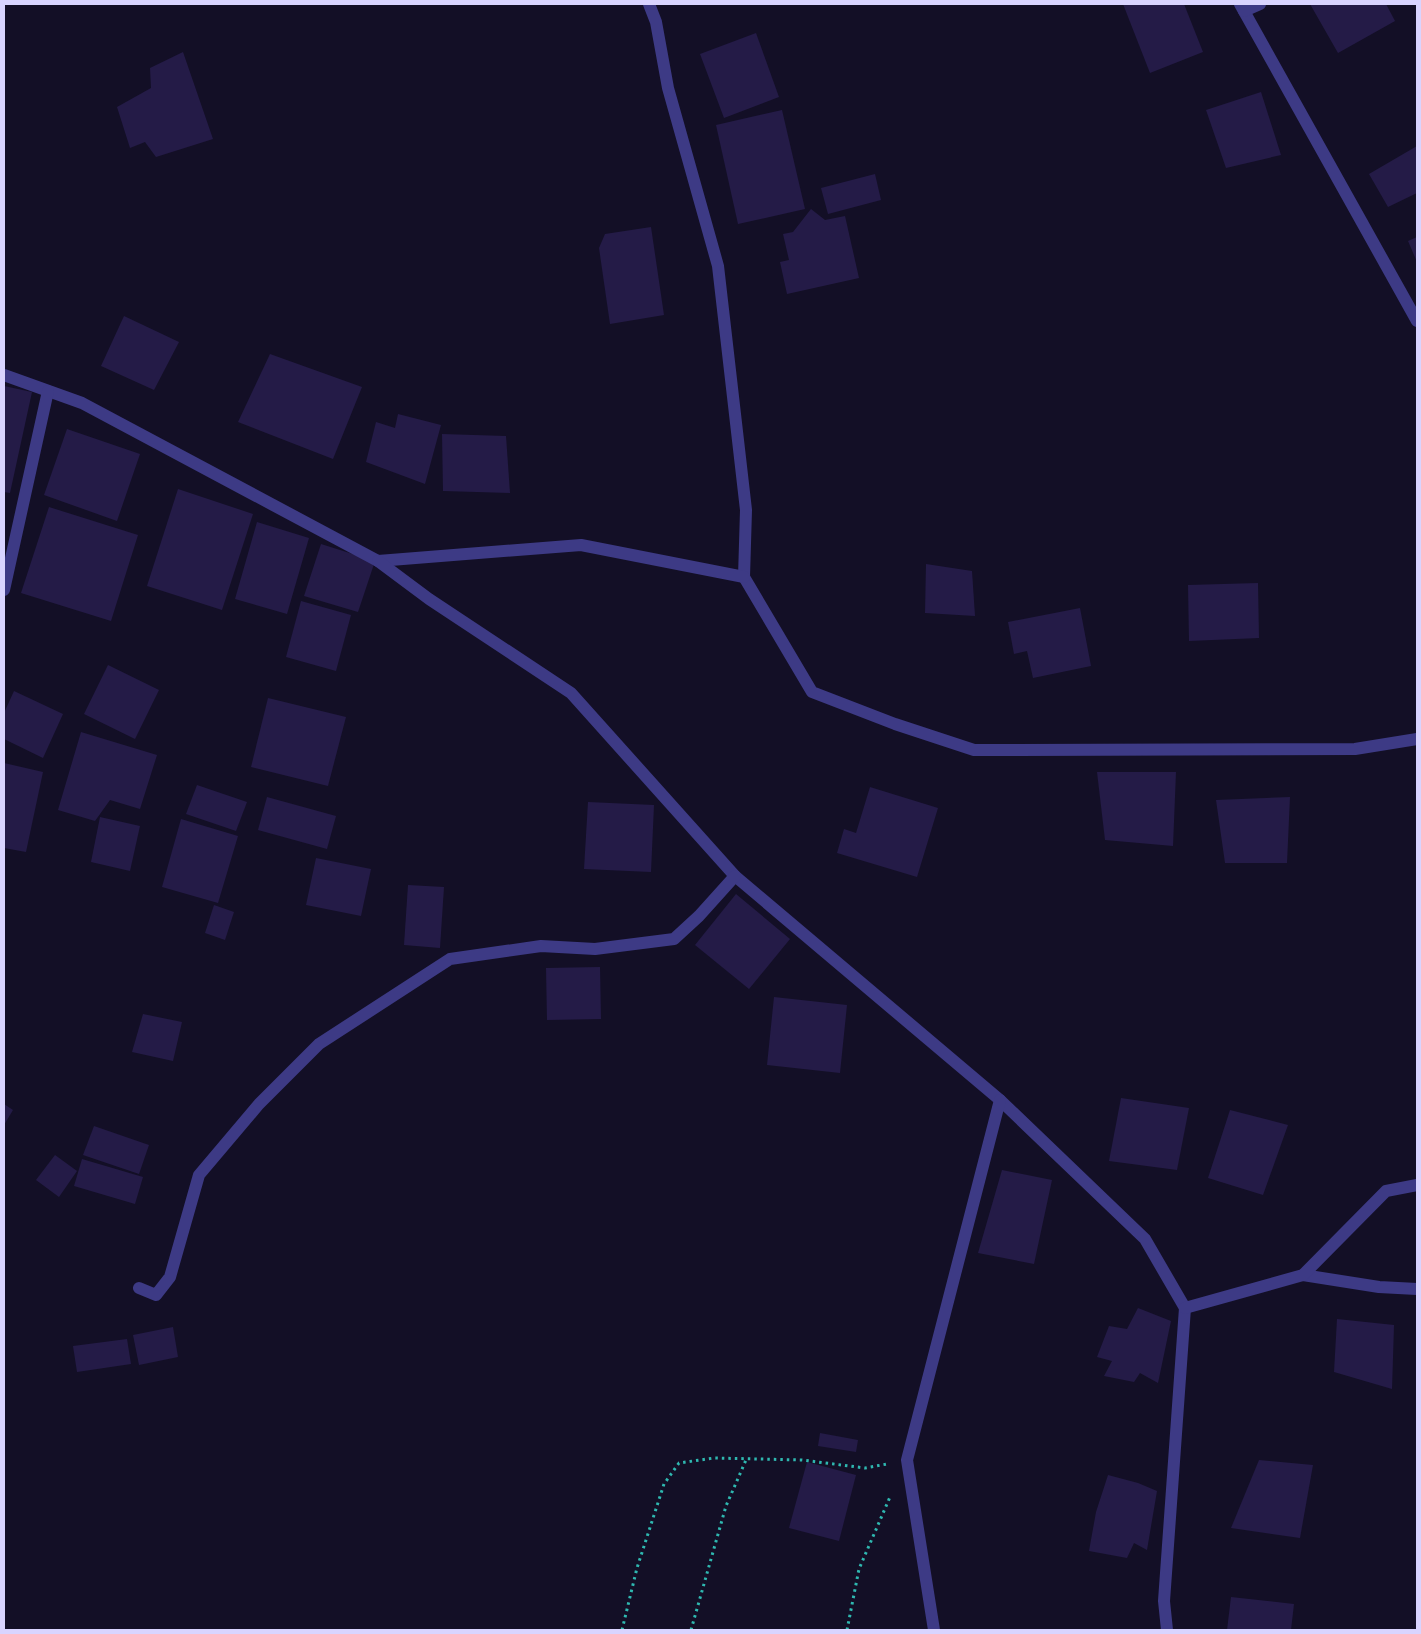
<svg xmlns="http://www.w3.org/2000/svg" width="1421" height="1634" viewBox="0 0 1421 1634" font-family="Commissioner,sans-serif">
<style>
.building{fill:#241b47}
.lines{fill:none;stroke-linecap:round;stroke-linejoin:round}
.path{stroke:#2fb8b0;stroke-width:3;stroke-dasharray:2.5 4;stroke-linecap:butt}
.street{stroke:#3d3a85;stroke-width:12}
</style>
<rect width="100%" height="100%" fill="#130f26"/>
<g class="building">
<polygon points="1123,4 1184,4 1203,52 1150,73"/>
<polygon points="1310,4 1386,4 1395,21 1338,53"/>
<polygon points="756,33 779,97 724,118 700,54"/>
<polygon points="183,52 213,139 156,157 145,142 130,148 117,107 151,88 150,68"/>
<polygon points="1261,92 1281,155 1226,168 1206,110"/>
<polygon points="782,110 805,209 738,224 716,125"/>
<polygon points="1417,146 1417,193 1388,207 1369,174"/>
<polygon points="875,174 881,200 828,214 821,188"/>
<polygon points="811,209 825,220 845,216 859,278 787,294 780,262 789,260 783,234 793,232"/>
<polygon points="651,227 664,315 610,324 599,248 605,234"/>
<polygon points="1417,237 1417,262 1408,241"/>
<polygon points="124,316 179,342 154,390 101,366"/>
<polygon points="270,354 362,387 333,459 238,422"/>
<polygon points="4,386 32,392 10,493 4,492"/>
<polygon points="398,414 441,425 425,484 366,462 376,422 395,428"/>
<polygon points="67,429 140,454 117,521 44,495"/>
<polygon points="442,434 506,436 510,493 443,491"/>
<polygon points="178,489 253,514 222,610 147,586"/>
<polygon points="49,507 138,535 111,621 21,593"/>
<polygon points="257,522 309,538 287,614 235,599"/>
<polygon points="321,544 375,561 358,612 304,596"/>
<polygon points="926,564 972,571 975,616 925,613"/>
<polygon points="1258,583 1259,638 1189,641 1188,585"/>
<polygon points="301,601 351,615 336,671 286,657"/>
<polygon points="1080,608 1091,666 1033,678 1027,651 1014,654 1008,622"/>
<polygon points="108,665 159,690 135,739 84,714"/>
<polygon points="14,691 63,714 43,758 4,739 4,713"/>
<polygon points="268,698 346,717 328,786 251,767"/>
<polygon points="81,732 157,755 140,809 110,800 95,821 58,810"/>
<polygon points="4,763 43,772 26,852 4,848"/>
<polygon points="1097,772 1176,772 1173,846 1105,840"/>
<polygon points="197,785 247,802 236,831 186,814"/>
<polygon points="870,787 938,808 917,877 837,853 844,829 856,833"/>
<polygon points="267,797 336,816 327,849 258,830"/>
<polygon points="1290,797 1287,863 1225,863 1216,800"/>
<polygon points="588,802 654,805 651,872 584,869"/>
<polygon points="100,817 140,826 130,871 91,862"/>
<polygon points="181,819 238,836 218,903 162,887"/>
<polygon points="316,858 371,869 361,916 306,905"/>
<polygon points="408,885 444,887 440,948 404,945"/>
<polygon points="736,894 790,939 749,989 695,945"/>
<polygon points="214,905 234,912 225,940 205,933"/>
<polygon points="600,967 601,1019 547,1020 546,968"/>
<polygon points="774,997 847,1005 840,1073 767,1065"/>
<polygon points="143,1014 182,1022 173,1061 132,1052"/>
<polygon points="1121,1098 1189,1108 1177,1170 1109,1161"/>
<polygon points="4,1104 13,1110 4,1125"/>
<polygon points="1230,1110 1288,1125 1263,1195 1208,1178"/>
<polygon points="94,1126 149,1145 139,1174 83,1155"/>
<polygon points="55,1155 77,1171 59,1197 36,1180"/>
<polygon points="82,1159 143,1177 135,1204 74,1186"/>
<polygon points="1002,1170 1052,1180 1034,1264 978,1253"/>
<polygon points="1138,1308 1171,1321 1158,1383 1140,1373 1134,1382 1104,1376 1112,1361 1097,1357 1109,1326 1127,1329"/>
<polygon points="1337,1319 1394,1325 1392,1389 1334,1372"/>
<polygon points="173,1327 178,1357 139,1365 133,1335"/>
<polygon points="127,1339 131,1364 77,1372 73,1346"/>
<polygon points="820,1433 858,1440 856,1452 818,1446"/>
<polygon points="1259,1460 1313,1465 1300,1538 1231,1528"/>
<polygon points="807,1462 856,1475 839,1541 789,1528"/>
<polygon points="1108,1475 1138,1483 1157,1491 1147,1550 1134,1543 1127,1558 1089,1551 1096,1512"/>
<polygon points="1231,1597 1294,1604 1291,1630 1227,1630"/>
</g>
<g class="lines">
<g class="path">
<polyline points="622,1630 637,1568 664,1484 679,1463 714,1458 802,1460 865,1468 887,1464"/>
<polyline points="691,1630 726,1506 746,1460"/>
<polyline points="847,1630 859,1569 890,1497"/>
</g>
<g class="street">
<polyline points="649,4 656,22 668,88 718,266 746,510 744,577 812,692 895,724 974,750 1355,749 1417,739"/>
<polyline points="1240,4 1417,321"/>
<polyline points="1244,11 1260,4"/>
<polyline points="4,375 82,403 378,561 581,545 744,577"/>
<polyline points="378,561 429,599 571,693 735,876 1000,1100 1145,1239 1185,1308 1164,1601 1167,1630"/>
<polyline points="4,590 48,391"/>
<polyline points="1303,1275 1379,1287 1417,1289"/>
<polyline points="139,1288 156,1295 170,1277 199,1175 259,1104 319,1044 450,959 541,946 595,949 674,939 699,916 735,876"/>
<polyline points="1185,1308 1303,1275 1386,1191 1417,1185"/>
<polyline points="934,1630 907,1460 1000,1100"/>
</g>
</g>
<rect width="1421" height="1634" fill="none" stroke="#d9d4ff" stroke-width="10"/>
</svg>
